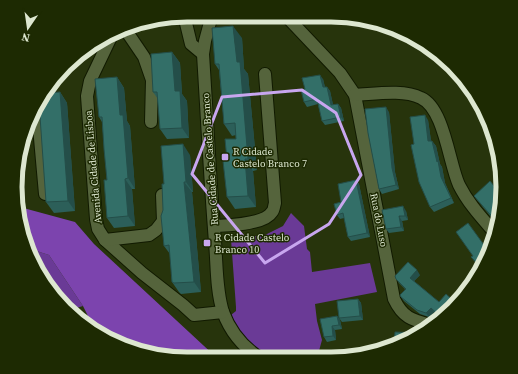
<svg xmlns="http://www.w3.org/2000/svg" width="518" height="374" viewBox="0 0 518 374" font-family="'Source Serif 4',serif">
<style>
.green{fill:#6a3a96}
.forest{fill:#7c44ae}
.lines{fill:none;stroke-linecap:round;stroke-linejoin:round}
.minor-casing{stroke:#111a00;stroke-width:14}
.minor{stroke:#55643c;stroke-width:12}
.wall{fill:#2c5f59}
.shaded-wall{fill:#244e49}
.building{fill:#336f68;stroke:#244e49}
.marked{fill:none;stroke:#c8a6ef;stroke-width:3;stroke-linejoin:round}
.poi-dot{fill:#c8a6ef;stroke:#1d2a02;stroke-width:1.5}
.labels{text-anchor:middle;dominant-baseline:central;stroke-width:3;stroke-linejoin:round;paint-order:stroke}
.poi-label{font-size:10px;fill:#dde7d0;stroke:#1d2a02;text-anchor:start}
.street-label{font-size:10px;fill:#dde7d0;stroke:#1d2a02}
.rim{fill:none;stroke:#dde7d0;stroke-width:5}
</style>
<rect width="100%" height="100%" fill="#27340c"/>
<g class="green">
<polygon points="291,213 304,226 307,249 310,252 312,272 370,263 377,292 315,304 317,321 322,340 317,358 265,358 242,336 231,315 236,311 236,307 231,239 265,235 283,226"/>
<polygon points="27,248 49,255 83,306 70,310 58,300 28,253"/>
</g>
<polygon class="forest" points="16,206 75,222 94,244 217,358 176,359 111,341 94,328 83,306 49,255 27,248"/>
<g class="lines">
<defs>
<g id="minor">
<polyline points="184,15 191,44 203,54"/>
<path d="M212 15 205 41 203 54C207 117 210 180 215 242 217 265 216 290 223 312 230 331 243 347 260 358"/>
<path d="M287 17 340 73 355 95 394 299C403 318 412 320 431 325"/>
<polyline points="125,29 144,57 152,80 151,122"/>
<polyline points="112,35 90,81 87,96 96,219 98,229 105,240 142,273 183,305 194,315 223,312"/>
<path d="M355 95C375 94 403 89 421 98 444 108 449 163 459 185 468 203 481 217 494 232"/>
<polyline points="37,105 45,194"/>
<path d="M214 226C228 225 264 225 272 212 274 210 274 206 275 203L265 74"/>
<polyline points="105,240 149,235 156,230 163,221 162,195"/>
</g>
</defs>
<use href="#minor" class="minor-casing"/>
<use href="#minor" class="minor"/>
</g>
<g class="wall">
<polygon points="242,38 244,69 248,74 257,170 253,171 256,207 235,209 227,197 227,160 236,139 236,135 232,136 224,124 219,70 215,64"/>
<polygon points="172,52 180,63 182,94 187,101 189,138 167,139 160,129 158,99 153,92"/>
<polygon points="117,77 124,88 127,121 130,126 135,189 132,189 135,226 114,228 107,218 107,180 102,122 99,117"/>
<polygon points="323,79 325,87 327,87 330,91 333,105 338,104 341,108 344,121 325,125 322,121 318,104 307,107 304,102 305,89"/>
<polygon points="60,92 67,103 75,211 54,213 46,202"/>
<polygon points="389,112 395,172 399,189 382,194 379,189"/>
<polygon points="428,120 431,141 432,141 436,146 440,164 442,167 445,183 454,203 434,212 430,207 414,144"/>
<polygon points="190,155 193,192 192,192 201,292 181,294 179,292 172,282 170,254 164,246 163,210 164,184"/>
<polygon points="356,180 359,184 370,237 351,241 348,237 344,218 340,219 337,215 341,202"/>
<polygon points="499,192 502,196 501,196 503,198 496,223 474,196"/>
<polygon points="406,211 408,220 402,221 404,231 389,233 386,229"/>
<polygon points="484,245 485,263 481,268 474,261 471,257"/>
<polygon points="420,275 414,281 439,302 455,302 444,316 441,319 434,312 429,317 420,314 404,301 401,297 405,289 399,283 396,279"/>
<polygon points="358,299 361,303 363,320 342,322 339,318"/>
<polygon points="337,316 340,320 342,329 335,330 336,340 327,342 324,337"/>
</g>
<g class="shaded-wall">
<polygon points="233,26 242,38 244,69 248,74 257,170 248,159 237,62"/>
<polygon points="172,52 180,63 182,94 187,101 189,138 182,128 175,91"/>
<polygon points="320,75 323,79 326,92 323,87"/>
<polygon points="117,77 124,88 127,121 130,126 135,189 128,178 120,115"/>
<polygon points="327,87 330,91 334,109 331,105"/>
<polygon points="60,92 67,103 75,211 68,201"/>
<polygon points="338,104 341,108 344,121 341,117"/>
<polygon points="386,107 389,112 395,172 399,189 396,185 392,168"/>
<polygon points="425,115 428,120 432,147 428,141"/>
<polygon points="432,141 436,146 440,164 442,167 445,183 454,203 451,198 441,177 437,162"/>
<polygon points="183,144 190,155 193,192 186,182"/>
<polygon points="245,159 253,171 256,207 248,196"/>
<polygon points="125,179 132,189 135,226 128,216"/>
<polygon points="356,180 359,184 370,237 367,233"/>
<polygon points="184,182 192,192 201,292 194,282"/>
<polygon points="403,206 406,211 408,220 405,216"/>
<polygon points="399,216 402,221 404,231 401,227"/>
<polygon points="417,270 420,275 413,282 410,278"/>
<polygon points="358,299 361,303 363,320 360,316"/>
<polygon points="431,308 434,312 429,317 426,313"/>
<polygon points="337,316 340,320 342,329 339,325"/>
<polygon points="332,326 335,330 336,340 333,336"/>
</g>
<g class="building">
<polygon points="233,26 237,62 240,62 248,159 245,159 248,196 227,197 223,161 227,160 225,139 236,139 235,123 224,124 219,64 215,64 212,28"/>
<polygon points="172,52 175,91 180,91 182,128 160,129 157,92 153,92 151,54"/>
<polygon points="320,75 323,87 327,87 331,105 338,104 341,117 322,121 317,99 304,102 301,90 305,89 302,78"/>
<polygon points="117,77 120,115 123,115 128,178 125,179 128,216 107,218 104,180 107,180 104,149 102,117 99,117 95,79"/>
<polygon points="60,92 68,201 46,202 39,102 44,93"/>
<polygon points="386,107 392,168 396,185 379,189 368,133 365,109"/>
<polygon points="425,115 428,141 432,141 437,162 438,161 441,177 451,198 430,207 419,182 411,145 414,144 410,117"/>
<polygon points="183,144 186,182 184,182 194,282 174,283 172,282 169,245 164,246 161,216 163,210 162,184 164,184 161,146"/>
<polygon points="356,180 367,233 348,237 343,213 337,215 334,204 341,202 338,184"/>
<polygon points="490,181 499,192 498,193 502,197 498,217 495,220 474,196"/>
<polygon points="403,206 405,216 399,216 401,227 386,229 382,210"/>
<polygon points="468,223 484,245 486,243 489,247 485,263 482,268 471,257 473,256 456,232"/>
<polygon points="408,262 417,270 410,278 439,302 446,294 455,302 445,316 444,316 442,318 431,308 426,313 417,310 401,297 400,295 406,289 396,279 395,276"/>
<polygon points="358,299 360,316 339,318 337,301"/>
<polygon points="337,316 339,325 332,326 333,336 324,337 320,319"/>
<polygon points="395,332 420,333 407,341 394,345"/>
</g>
<path class="marked" d="M302 90 336 113 361 175 329 224 265 263 192 174 222 97Z"/>
<g class="poi-dot">
<rect x="221" y="153" width="8" height="8" rx="2"/>
<rect x="203" y="239" width="8" height="8" rx="2"/>
</g>
<g class="labels">
<g class="poi-label">
<text x="233" y="151">R Cidade<tspan x="233" dy="12">Castelo Branco 7</tspan></text>
<text x="215" y="237">R Cidade Castelo<tspan x="215" dy="12">Branco 10</tspan></text>
</g>
<g class="street-label">
<text transform="translate(210 159) rotate(-94)">Rua Cidade de Castelo Branco</text>
<text transform="translate(93 167) rotate(-95)">Avenida Cidade de Lisboa</text>
<text transform="translate(379 220) rotate(79)">Rua do Luso</text>
</g>
</g>
<path d="M0 0H518V374H0ZM187 22H331A165 165 0 0 1 496 187V187A165 165 0 0 1 331 352H187A165 165 0 0 1 22 187V187A165 165 0 0 1 187 22Z" fill="#1d2a02" fill-rule="evenodd"/>
<path class="rim" d="M187 22H331A165 165 0 0 1 496 187V187A165 165 0 0 1 331 352H187A165 165 0 0 1 22 187V187A165 165 0 0 1 187 22Z"/>
<g transform="translate(28 28) rotate(193)" stroke="#1d2a02" stroke-width="3" paint-order="stroke">
<path d="M0-3L7 15L0 10L-7 15Z" fill="#dde7d0"/>
<text y="-6" font-size="11" font-weight="bold" text-anchor="middle" fill="#dde7d0">N</text>
</g>
</svg>
